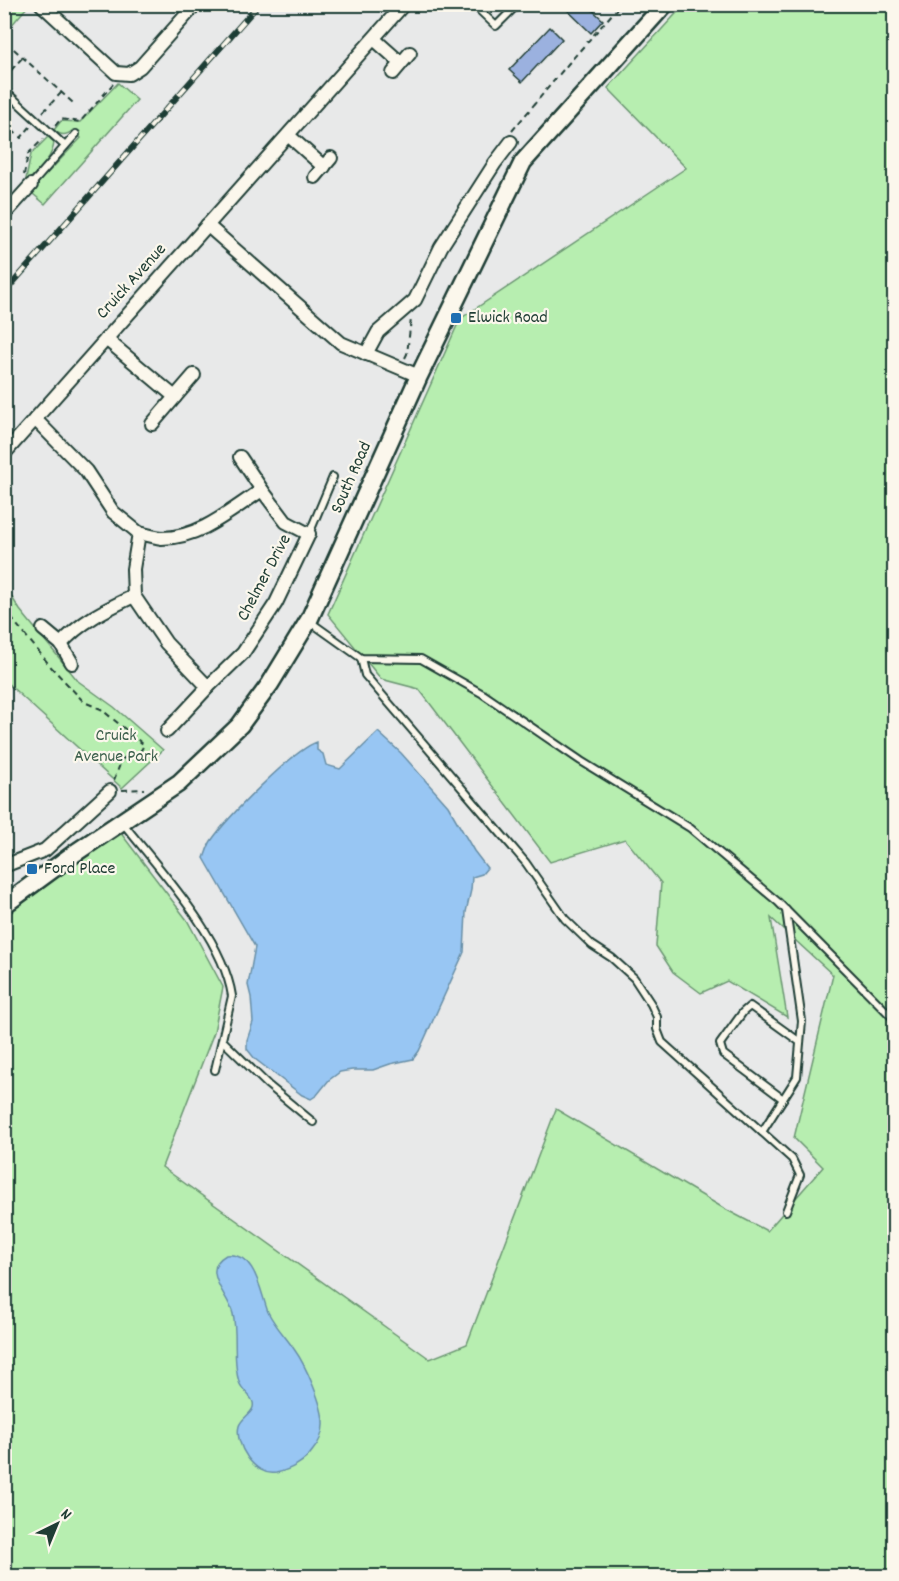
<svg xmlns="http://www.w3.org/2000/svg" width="899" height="1581" viewBox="0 0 899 1581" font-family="Dekko,sans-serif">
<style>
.green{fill:#b7eeb0;stroke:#6b9672;stroke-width:1.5}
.water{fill:#98c6f3;stroke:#688fa7;stroke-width:1.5}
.building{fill:#9bb1df;stroke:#1f3d34;stroke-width:1.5}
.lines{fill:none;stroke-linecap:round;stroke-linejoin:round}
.service-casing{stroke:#1f3d34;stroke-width:10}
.minor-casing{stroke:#1f3d34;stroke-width:16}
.secondary-casing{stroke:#1f3d34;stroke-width:21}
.path{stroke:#1f3d34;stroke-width:2;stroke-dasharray:6 4.5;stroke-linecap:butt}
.service{stroke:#fbf7ec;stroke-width:6}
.minor{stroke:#fbf7ec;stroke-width:12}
.secondary{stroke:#fbf7ec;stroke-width:16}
.rail-casing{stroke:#1f3d34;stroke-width:6}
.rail{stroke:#fbf7ec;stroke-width:4;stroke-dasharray:11;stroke-linecap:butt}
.poi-dot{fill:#1f6fb2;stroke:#fbf7ec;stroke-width:2}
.labels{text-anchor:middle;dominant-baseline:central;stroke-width:4.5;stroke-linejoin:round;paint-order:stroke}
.street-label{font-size:18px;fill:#1f3d34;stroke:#fbf7ec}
.poi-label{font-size:18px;fill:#1f3d34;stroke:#fbf7ec;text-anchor:start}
.park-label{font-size:18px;fill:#3d604d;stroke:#fbf7ec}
</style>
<rect width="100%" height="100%" fill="#e8e9e9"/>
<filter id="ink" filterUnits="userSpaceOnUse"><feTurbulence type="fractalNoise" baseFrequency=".0167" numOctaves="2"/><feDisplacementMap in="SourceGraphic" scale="12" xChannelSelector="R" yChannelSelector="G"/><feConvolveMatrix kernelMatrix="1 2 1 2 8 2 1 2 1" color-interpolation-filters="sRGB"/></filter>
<g filter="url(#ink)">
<g class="green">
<polygon points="13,5 28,6 5,33 5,15"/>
<polygon points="684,5 894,5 894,1576 5,1576 5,916 120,832 187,920 223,987 214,1032 162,1167 430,1359 467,1344 556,1109 725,1209 767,1231 823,1167 794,1138 833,975 771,918 787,1017 727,981 701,993 673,972 656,946 661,883 625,839 550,862 419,689 381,679 328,614 460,319 686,168 608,88"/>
<path d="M118 83 137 100 45 204 33 194 35 186 81 138 73 130C66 136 61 136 54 130L61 121 80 122Z"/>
<path d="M48 137 54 142C53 159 36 172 25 184L31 154Z"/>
<polygon points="4,585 20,610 78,681 114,707 163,750 122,788 5,681"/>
</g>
<g class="water">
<path d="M378 732 401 753 448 806 474 851 487 868 482 874 472 877 471 890 466 912 464 952 419 1051 413 1059 390 1064 373 1070H352L340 1072 329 1080 317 1095 311 1099 302 1095 255 1059 247 1049V1040L253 1022 251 997 248 985 255 947 204 858C206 853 208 846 211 841 227 818 293 750 317 742V750L323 754 326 765 340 769Z"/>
<path d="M226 1255C256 1252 260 1291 268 1312 275 1326 285 1336 294 1349 305 1364 324 1406 323 1425 323 1433 319 1443 313 1450 305 1462 290 1470 276 1473 255 1477 234 1444 239 1426 242 1416 258 1412 252 1400 248 1393 242 1390 239 1382 232 1360 238 1336 233 1314 230 1300 216 1287 215 1273 214 1264 219 1259 226 1255Z"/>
</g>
<g class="building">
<polygon points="561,4 586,4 603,20 591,33"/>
<polygon points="550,27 562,39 522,82 509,70"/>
</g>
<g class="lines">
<defs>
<g id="service">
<polyline points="473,4 496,26 515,7 512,4"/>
<polyline points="4,90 65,146"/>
<polyline points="31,185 76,134"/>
<polyline points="309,534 333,477"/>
<polyline points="309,621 361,658 421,659 483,694 581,761 690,828 778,902 894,1019"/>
<polyline points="361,658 365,675 526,863 565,919 592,945 612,958 634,978 651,1004 657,1017 657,1029 662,1042 762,1132"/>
<path d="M122 822C159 869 223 937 232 996L215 1070"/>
<polyline points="786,910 802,1021 797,1077 762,1132 792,1159 800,1175 786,1211"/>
<polyline points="223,1041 268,1085 313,1122"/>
<polyline points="783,1099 723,1054 720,1044 743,1012 750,1006 800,1042"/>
</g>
<g id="minor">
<polyline points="41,4 116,73 129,74 140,67 196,4"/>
<polyline points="374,39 401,63"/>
<polyline points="393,73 410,53"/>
<polyline points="288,135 324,167"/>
<polyline points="315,177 331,158"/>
<polyline points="4,215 31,185"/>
<polyline points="207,225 341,343 419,376"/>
<polyline points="106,339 175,397 194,375"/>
<polyline points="366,354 378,332 415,300 441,247 495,163 511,142"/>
<polyline points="35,419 86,471 113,512 139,533 133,569 134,596 166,643 208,687 243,653 276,603 309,534 286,522 262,490"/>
<polyline points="152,424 175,397"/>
<polyline points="4,454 404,4"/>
<path d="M139 533C147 535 155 537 162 538 200 538 231 510 262 490L240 457"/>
<polyline points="43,629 61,644"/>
<path d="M72 663 61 644C81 621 107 609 134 596"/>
<polyline points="167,731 208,687"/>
<polyline points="4,866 45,850 110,791"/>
</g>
<polyline id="secondary" points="4,905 75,853 179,783 240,725 270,684 309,620 419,376 523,162 665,4"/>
</defs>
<use href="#service" class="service-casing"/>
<use href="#minor" class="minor-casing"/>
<use href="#secondary" class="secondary-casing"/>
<g class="path">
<polyline points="6,42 73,103"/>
<polyline points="4,78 23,57"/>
<polyline points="43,112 62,92"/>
<polyline points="4,123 21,138 30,127"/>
<polyline points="55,126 61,119 80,122 113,84"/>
<polyline points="512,131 568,64 621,4"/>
<polyline points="24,175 28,154 43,139"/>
<polyline points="405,358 407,354 411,319"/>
<polyline points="4,609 52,668 84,702 101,709 144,745 140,752 122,759 114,780"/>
<polyline points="122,790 144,789"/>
</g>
<use href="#service" class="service"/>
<use href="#minor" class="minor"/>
<use href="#secondary" class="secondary"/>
<defs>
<polyline id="rail" points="4,293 259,4"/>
</defs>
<use href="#rail" class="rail-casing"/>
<use href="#rail" class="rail"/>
</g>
</g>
<g class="poi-dot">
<rect x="450" y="312" width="12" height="12" rx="3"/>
<rect x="26" y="863" width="12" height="12" rx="3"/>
</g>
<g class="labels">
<g class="street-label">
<text transform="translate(132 282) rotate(-48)">Cruick Avenue</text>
<text transform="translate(352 478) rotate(-66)">South Road</text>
<text transform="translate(265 578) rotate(-62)">Chelmer Drive</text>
</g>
<g class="poi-label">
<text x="468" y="318">Elwick Road</text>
<text x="44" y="869">Ford Place</text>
</g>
<g class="park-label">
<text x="116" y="736">Cruick<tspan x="116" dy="21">Avenue Park</tspan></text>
</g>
</g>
<rect width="899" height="1581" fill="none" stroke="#fbf7ec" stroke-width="24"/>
<rect x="12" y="12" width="875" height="1557" fill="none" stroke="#1f3d34" stroke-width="2" filter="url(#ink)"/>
<g transform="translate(57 1524) rotate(43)" stroke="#fbf7ec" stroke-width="4.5" paint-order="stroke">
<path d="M0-4.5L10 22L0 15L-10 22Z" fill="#1f3d34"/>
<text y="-9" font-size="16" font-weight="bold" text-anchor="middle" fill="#1f3d34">N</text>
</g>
</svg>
